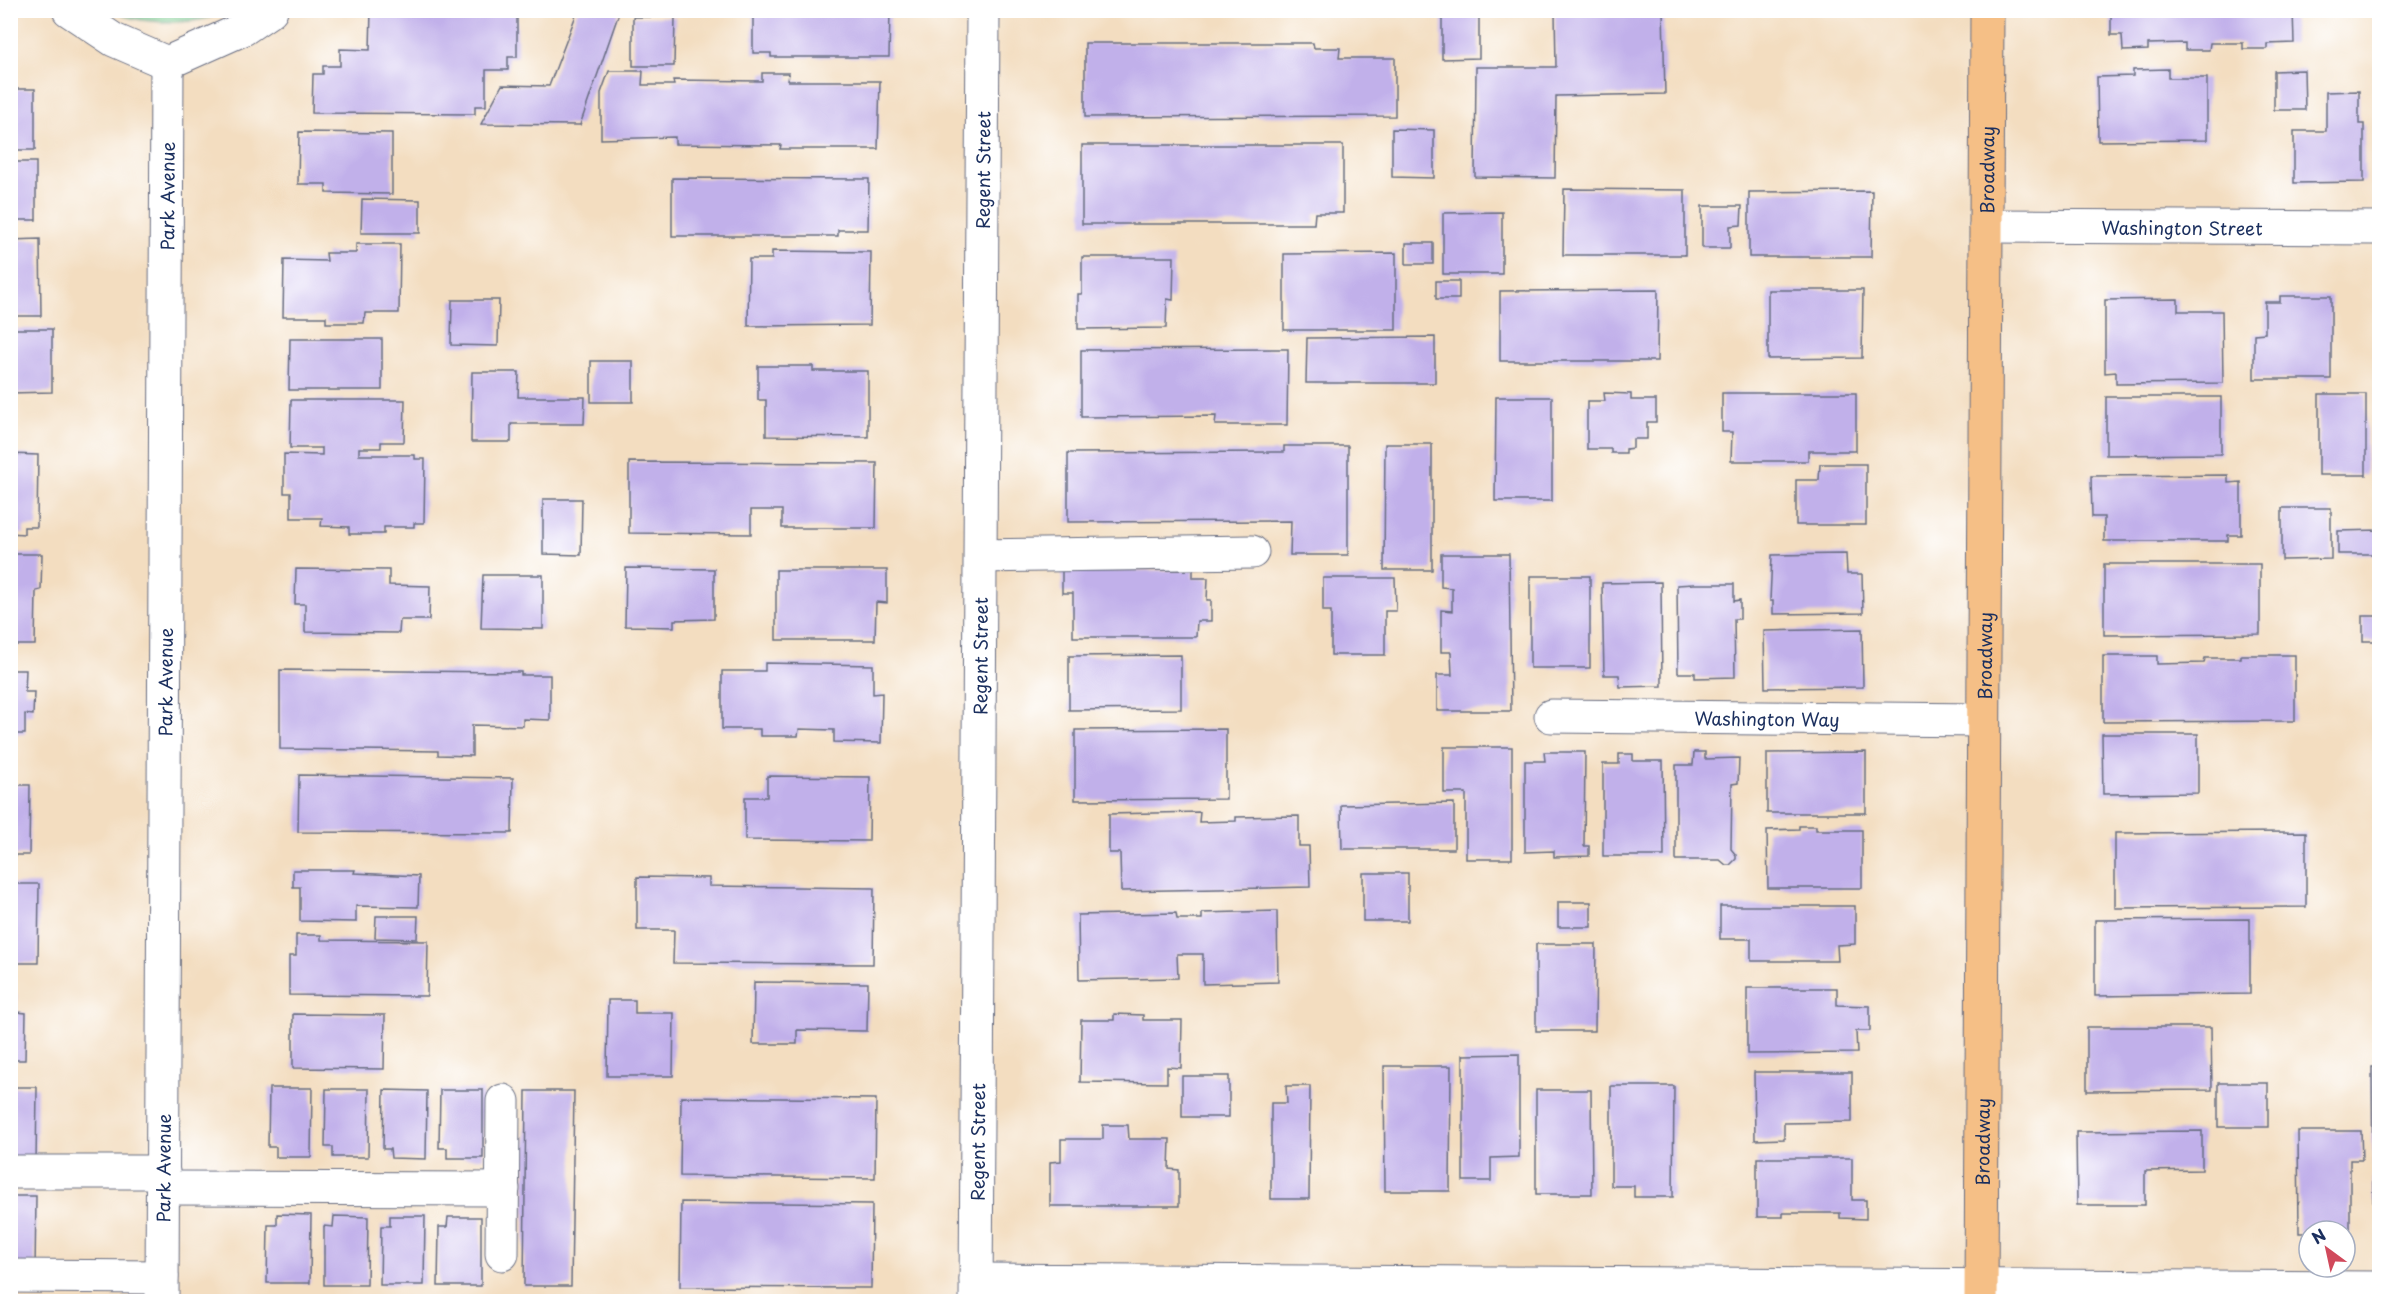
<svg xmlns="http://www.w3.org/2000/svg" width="2390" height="1312" viewBox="0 0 2390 1312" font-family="'Playpen Sans',sans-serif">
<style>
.green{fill:#78c98b;stroke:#4a7c74;stroke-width:1.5}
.building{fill:#c1b0ea}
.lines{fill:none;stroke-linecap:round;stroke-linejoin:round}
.minor-casing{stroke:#676c80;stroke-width:35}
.major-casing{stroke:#676c80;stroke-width:35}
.minor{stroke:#fff;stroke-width:33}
.major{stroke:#f5bf86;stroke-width:33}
.labels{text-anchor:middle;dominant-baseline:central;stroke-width:5;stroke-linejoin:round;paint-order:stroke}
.street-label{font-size:18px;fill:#1b2f5e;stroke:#fff}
</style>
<rect width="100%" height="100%" fill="#fff"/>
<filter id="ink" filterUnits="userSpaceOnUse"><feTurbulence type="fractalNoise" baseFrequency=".0167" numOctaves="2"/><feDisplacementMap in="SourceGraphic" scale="12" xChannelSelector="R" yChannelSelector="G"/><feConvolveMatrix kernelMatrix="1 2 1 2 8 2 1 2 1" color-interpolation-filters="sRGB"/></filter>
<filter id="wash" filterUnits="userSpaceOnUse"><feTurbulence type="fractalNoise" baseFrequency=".008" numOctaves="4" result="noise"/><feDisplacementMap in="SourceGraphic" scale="24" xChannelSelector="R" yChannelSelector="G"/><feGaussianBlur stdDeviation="1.35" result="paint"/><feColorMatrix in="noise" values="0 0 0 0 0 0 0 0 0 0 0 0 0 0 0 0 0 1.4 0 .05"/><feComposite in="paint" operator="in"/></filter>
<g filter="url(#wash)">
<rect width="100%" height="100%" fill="#f3ddc0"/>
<path class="green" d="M114 11H224C206 26 133 25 114 11Z"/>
<g id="blocks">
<g class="building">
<polygon points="371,10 517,10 517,57 508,57 508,70 486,70 486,106 475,106 475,114 312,113 313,74 323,74 323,66 340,66 340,49 370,50"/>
<polygon points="578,10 620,10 580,125 481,124 502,85 549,86"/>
<polygon points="753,10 890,10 889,57 771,57 771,53 753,53"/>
<polygon points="1442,10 1479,10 1479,58 1442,59"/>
<polygon points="1663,10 1665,94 1556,96 1555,178 1475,177 1476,67 1556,67 1555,12"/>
<polygon points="2111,10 2293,10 2294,43 2267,44 2267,49 2243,49 2243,43 2210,43 2209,50 2185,50 2185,43 2148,44 2148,50 2123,51 2122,35 2111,35"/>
<polygon points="633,17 675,17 674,66 633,66"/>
<polygon points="1085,43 1313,43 1314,48 1340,48 1339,58 1395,58 1395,116 1085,117"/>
<polygon points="2168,69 2168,78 2207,78 2207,140 2098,141 2097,77 2133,76 2133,70"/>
<polygon points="2304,70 2305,110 2274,110 2274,71"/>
<polygon points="609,71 643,71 642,85 674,85 673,80 762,81 762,73 789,73 788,81 880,81 878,149 780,149 781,145 675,144 675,137 601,139 601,93"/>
<rect x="10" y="89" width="25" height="61"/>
<polygon points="2359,91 2359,124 2364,124 2364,182 2294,183 2294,131 2326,131 2326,92"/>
<polygon points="1392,129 1434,130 1434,178 1392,177"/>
<polygon points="299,132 392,133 392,194 326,193 326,184 298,184"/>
<polygon points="1082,145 1343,145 1343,213 1315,213 1314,224 1082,224"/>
<rect x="10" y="162" width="26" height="58"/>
<polygon points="672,178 869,179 868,230 838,230 838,236 672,236"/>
<polygon points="1564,189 1685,190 1685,255 1563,255"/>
<polygon points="1872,191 1871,257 1749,257 1749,192"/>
<polygon points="362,199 420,200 420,233 361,233"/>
<polygon points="1702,206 1742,206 1741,225 1730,226 1730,248 1702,248"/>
<polygon points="1502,212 1502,274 1443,274 1443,213"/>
<polygon points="40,239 41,316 10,316 10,240"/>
<rect x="1406" y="243" width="27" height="21"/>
<polygon points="356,244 400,244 399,313 365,313 364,323 326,323 326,317 283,317 284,260 327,261 326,253 356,253"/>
<polygon points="772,251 871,252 870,325 748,326 749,259 772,259"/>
<polygon points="1396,253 1396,330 1284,330 1284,254"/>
<polygon points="1082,257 1174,257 1173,300 1167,299 1166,328 1078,329 1078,294 1082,294"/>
<rect x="1436" y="281" width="23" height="18"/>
<polygon points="1658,290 1657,361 1500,361 1500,291"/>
<polygon points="1768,290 1863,290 1862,358 1768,359"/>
<polygon points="2280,296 2331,296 2331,379 2254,379 2254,334 2265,333 2265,302 2280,302"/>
<polygon points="2178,299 2178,311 2222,311 2223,383 2116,384 2116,372 2105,373 2105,300"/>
<polygon points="452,300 499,300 498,346 451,345"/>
<polygon points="10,329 52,329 52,392 10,393"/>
<polygon points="1435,337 1435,383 1306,383 1307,338"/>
<polygon points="290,339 382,339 382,390 289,390"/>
<polygon points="1288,349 1287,425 1215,425 1216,416 1081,417 1081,350"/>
<rect x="591" y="361" width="42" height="41"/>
<polygon points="758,366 813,366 813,371 868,371 868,437 766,436 766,400 758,400"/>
<polygon points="472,372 519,372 518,397 585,397 584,424 511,424 511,442 471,442"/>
<polygon points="1604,393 1631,394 1631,400 1656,400 1656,422 1647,422 1647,439 1633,439 1633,448 1626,449 1626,453 1611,453 1611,449 1587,449 1587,401 1605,401"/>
<polygon points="1722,393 1856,393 1856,451 1808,451 1808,461 1731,461 1732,432 1722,432"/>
<rect x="2319" y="394" width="47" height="81"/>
<polygon points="1496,397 1552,397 1552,501 1495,501"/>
<polygon points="2106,397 2221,397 2221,454 2106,455"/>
<polygon points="291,400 405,400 404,442 381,442 381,448 359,448 359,455 415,455 415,459 425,459 424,523 414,523 414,527 384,527 384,534 349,534 349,527 321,526 322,518 291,518 291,493 284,493 284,454 322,455 322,448 290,448"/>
<polygon points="1385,444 1432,444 1432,570 1384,570"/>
<polygon points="1284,446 1348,446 1348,555 1290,555 1291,521 1068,522 1068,453 1284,452"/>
<polygon points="10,454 38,455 37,527 24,527 24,534 10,533"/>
<polygon points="629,462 877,463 876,528 782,528 782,510 751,510 751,534 629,533"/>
<polygon points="1820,464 1866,464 1866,525 1796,525 1796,480 1819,480"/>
<polygon points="2228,475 2228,483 2241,482 2241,535 2228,535 2228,541 2104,541 2104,517 2092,517 2091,476"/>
<polygon points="543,499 582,499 581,555 543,554"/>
<polygon points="2282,508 2331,508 2331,559 2282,560"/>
<polygon points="2380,530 2380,554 2338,554 2338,531"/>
<polygon points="10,554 42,554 41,590 36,591 35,645 10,645"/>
<polygon points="1441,554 1509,554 1511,711 1437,711 1437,675 1452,675 1451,652 1441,652 1441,610 1452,611 1452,588 1441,587"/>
<polygon points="1846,554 1847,574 1862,574 1863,613 1773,614 1773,601 1770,601 1772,555"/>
<polygon points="2104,564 2260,564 2260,634 2104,635"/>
<polygon points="626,568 714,569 714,619 674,620 674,627 625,626"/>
<polygon points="296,569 389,570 389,585 430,586 429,620 400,620 399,633 305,632 305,604 295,604"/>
<polygon points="776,570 887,570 887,603 876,602 875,640 776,640"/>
<polygon points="1193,570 1193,578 1208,578 1207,600 1211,600 1211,621 1197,621 1196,637 1073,637 1073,593 1062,593 1062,571"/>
<polygon points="483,575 543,575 543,629 481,628"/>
<rect x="1530" y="576" width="60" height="92"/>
<polygon points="1323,578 1395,578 1396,611 1385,611 1385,655 1331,655 1331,611 1323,611"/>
<polygon points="1661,582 1662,686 1620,687 1619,675 1604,675 1602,583"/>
<polygon points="1694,584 1734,584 1734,601 1740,600 1740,619 1734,619 1735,677 1695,678 1695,673 1678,673 1677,585"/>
<rect x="2363" y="616" width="17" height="25"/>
<polygon points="1862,629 1863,687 1765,688 1764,631"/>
<polygon points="1181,655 1181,709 1069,710 1069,656"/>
<polygon points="2241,655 2295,655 2295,721 2103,722 2103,656 2157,656 2157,664 2204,663 2205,658 2241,658"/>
<polygon points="765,663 873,665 873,694 882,693 881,743 834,742 834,730 799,729 798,736 760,736 760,729 722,729 722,671 765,671"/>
<polygon points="10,670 26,670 25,692 34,692 33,715 25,714 25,734 10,734"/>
<polygon points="280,670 521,672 521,675 550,675 550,720 523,719 523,726 472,725 472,756 438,755 438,751 280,749"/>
<polygon points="1226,729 1226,799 1075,800 1075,730"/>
<polygon points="2102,734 2198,734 2198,793 2103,794"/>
<polygon points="1444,747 1512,747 1512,859 1466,859 1466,793 1444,793"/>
<polygon points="1544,752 1585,752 1584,846 1589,846 1589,856 1554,857 1554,851 1525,852 1525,761 1545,761"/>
<polygon points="1694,752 1705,752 1705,759 1739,758 1738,783 1732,784 1731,849 1736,855 1736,859 1730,865 1726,865 1720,860 1676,860 1676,765 1693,765"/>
<polygon points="1866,752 1866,813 1767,813 1767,753"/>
<polygon points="1619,754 1633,754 1633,761 1663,761 1664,856 1603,856 1603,764 1619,764"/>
<polygon points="299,775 513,778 512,833 298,832"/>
<polygon points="767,776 870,777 869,841 745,840 745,797 767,797"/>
<polygon points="10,785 30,785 29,855 10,855"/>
<polygon points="1454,803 1454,849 1342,849 1341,805"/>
<polygon points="1200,812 1199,822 1236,821 1236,817 1299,816 1299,846 1309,846 1310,887 1121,891 1120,853 1109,853 1109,814"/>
<polygon points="1799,826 1816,826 1816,830 1862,830 1862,888 1768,888 1767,830 1799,829"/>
<polygon points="2306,832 2306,907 2115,908 2115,833"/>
<polygon points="293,870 355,870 354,873 419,876 418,907 356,906 356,922 300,921 300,887 293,887"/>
<rect x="1363" y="873" width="45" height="48"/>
<polygon points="637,877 709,878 709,886 874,888 873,964 673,963 674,930 637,930"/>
<polygon points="10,884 39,884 38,963 10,963"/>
<rect x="1558" y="902" width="33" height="25"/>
<polygon points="1720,906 1855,906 1855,944 1837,945 1838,961 1751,961 1751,939 1720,939"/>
<polygon points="1277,911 1278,982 1203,984 1203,954 1177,954 1178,978 1079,980 1078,915 1176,913 1177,919 1202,919 1202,913"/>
<polygon points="376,916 418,916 417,939 375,938"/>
<polygon points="2250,919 2250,994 2095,996 2095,920"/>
<polygon points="296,935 321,935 321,940 428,941 427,996 289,995 289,956 296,956"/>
<polygon points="1536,944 1596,944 1595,1031 1536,1031"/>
<polygon points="754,982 868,983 867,1031 797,1030 797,1044 753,1044"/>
<polygon points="1747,988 1837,988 1837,1005 1870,1006 1870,1031 1856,1031 1857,1053 1747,1054"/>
<polygon points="10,994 17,994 17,1012 26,1013 25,1060 10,1060"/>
<polygon points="608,1000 635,1000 635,1013 674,1013 673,1076 607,1076"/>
<polygon points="293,1014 385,1015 384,1069 293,1068"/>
<polygon points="1114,1014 1143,1015 1143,1020 1182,1020 1181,1068 1167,1067 1167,1083 1080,1082 1081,1020 1114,1020"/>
<polygon points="2087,1027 2211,1027 2212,1090 2087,1091"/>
<polygon points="1519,1054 1519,1157 1491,1158 1491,1181 1463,1181 1463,1055"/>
<polygon points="1384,1066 1451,1066 1450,1191 1385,1191"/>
<polygon points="2372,1067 2380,1067 2380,1202 2373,1202"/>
<polygon points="1754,1072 1852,1072 1852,1122 1784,1123 1784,1139 1755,1140"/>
<rect x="1182" y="1076" width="47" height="41"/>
<rect x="2218" y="1083" width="50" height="44"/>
<polygon points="1286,1086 1310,1086 1309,1199 1271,1199 1271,1103 1287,1103"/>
<polygon points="1611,1086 1674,1086 1673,1197 1634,1197 1634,1186 1611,1186"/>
<polygon points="10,1087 37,1087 36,1165 10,1165"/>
<polygon points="269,1088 312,1088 311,1157 276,1157 276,1147 268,1147"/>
<polygon points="326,1089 369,1089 368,1157 333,1157 333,1147 325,1147"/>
<polygon points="384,1090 427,1091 426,1159 391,1158 390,1149 383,1149"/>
<polygon points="440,1090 483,1090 483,1158 447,1158 447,1148 439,1148"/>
<polygon points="1536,1090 1591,1090 1592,1194 1536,1194"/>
<polygon points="526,1091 574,1091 571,1286 524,1286"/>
<polygon points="681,1097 876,1099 875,1178 680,1176"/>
<polygon points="1103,1125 1128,1125 1129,1139 1170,1139 1169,1169 1179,1170 1179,1206 1050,1206 1050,1162 1061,1161 1061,1139 1103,1139"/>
<polygon points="2202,1131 2202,1170 2145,1171 2145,1205 2077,1205 2076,1132"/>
<polygon points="2298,1131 2361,1131 2362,1160 2350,1160 2350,1233 2309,1231 2309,1233 2299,1233"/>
<polygon points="1757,1158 1852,1158 1852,1200 1866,1200 1866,1219 1840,1218 1840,1213 1783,1213 1783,1217 1757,1217"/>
<polygon points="10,1196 36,1196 35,1272 10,1272"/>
<polygon points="681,1202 872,1204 871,1288 680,1287"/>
<polygon points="277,1214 311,1215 310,1283 267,1283 268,1225 277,1225"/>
<polygon points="334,1216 368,1217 367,1285 324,1285 324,1226 333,1227"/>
<polygon points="390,1216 425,1216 424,1285 380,1285 381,1226 390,1226"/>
<polygon points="448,1217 481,1217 481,1286 438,1286 439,1227 447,1227"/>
<polygon points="280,1299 353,1299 353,1302 279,1302"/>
</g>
</g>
</g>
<g filter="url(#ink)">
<use href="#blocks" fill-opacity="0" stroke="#676c80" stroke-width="1.5"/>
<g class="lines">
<defs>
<g id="minor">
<polyline points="69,10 114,40 167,63 243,29 271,10"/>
<path id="s1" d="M1986 226 2380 228"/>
<polyline points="981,556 1252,552"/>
<path id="s2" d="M1551 716 1983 720"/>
<polyline points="10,1172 163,1172"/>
<polyline points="163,1188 503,1189"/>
<polyline points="502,1254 503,1101"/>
<polyline points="10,1276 162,1277"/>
<polyline points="976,1280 2380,1288"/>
<path id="s3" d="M162 1302 167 63"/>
<path id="s4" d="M976 1302 983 10"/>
</g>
<g id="major">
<path id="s5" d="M1981 1302 1987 10"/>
</g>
</defs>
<use href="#minor" class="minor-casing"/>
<use href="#major" class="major-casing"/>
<use href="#minor" class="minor"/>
<use href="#major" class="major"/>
</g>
</g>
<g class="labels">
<g class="street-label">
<text stroke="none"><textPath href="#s4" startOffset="1132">Regent Street</textPath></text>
<text stroke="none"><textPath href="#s5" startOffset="1132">Broadway</textPath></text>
<text stroke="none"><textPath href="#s3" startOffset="1106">Park Avenue</textPath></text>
<text stroke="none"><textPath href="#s1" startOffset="196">Washington Street</textPath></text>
<text stroke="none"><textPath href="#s4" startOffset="646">Regent Street</textPath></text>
<text stroke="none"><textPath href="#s5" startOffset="646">Broadway</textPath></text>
<text stroke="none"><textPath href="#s3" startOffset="620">Park Avenue</textPath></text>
<text stroke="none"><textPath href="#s2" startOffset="216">Washington Way</textPath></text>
<text stroke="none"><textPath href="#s4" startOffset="160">Regent Street</textPath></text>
<text stroke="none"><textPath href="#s5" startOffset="160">Broadway</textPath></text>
<text stroke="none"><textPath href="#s3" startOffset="134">Park Avenue</textPath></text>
</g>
</g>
<rect width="2390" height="1312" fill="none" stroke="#fff" stroke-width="36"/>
<g transform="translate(2327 1249) rotate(327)"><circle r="28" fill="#ffffff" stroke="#a4acbf" stroke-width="1.5"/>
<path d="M0-4.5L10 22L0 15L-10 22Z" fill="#d1495b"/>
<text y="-9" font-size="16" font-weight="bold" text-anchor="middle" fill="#1b2f5e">N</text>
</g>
</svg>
